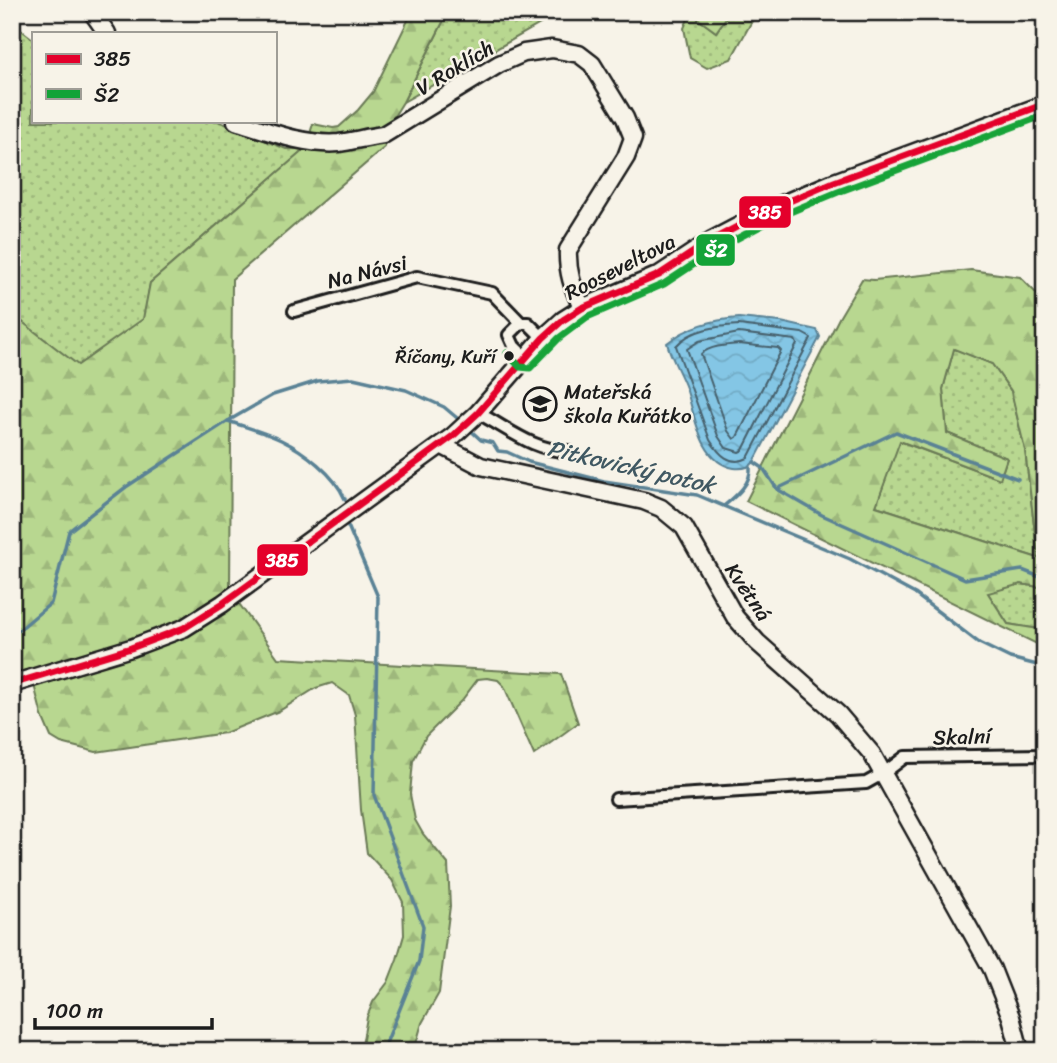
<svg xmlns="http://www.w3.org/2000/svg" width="1057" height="1063" viewBox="0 0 1057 1063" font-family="Sriracha,sans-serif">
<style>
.grass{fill:url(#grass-dots);stroke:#6a7a56;stroke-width:2}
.forest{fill:url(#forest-firs);stroke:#6a7a56;stroke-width:2;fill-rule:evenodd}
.park{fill:#b8d790;stroke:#6a7a56;stroke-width:2}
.water{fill:url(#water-waves);stroke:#5a8295;stroke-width:2}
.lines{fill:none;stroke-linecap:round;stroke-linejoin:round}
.shore{stroke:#46606c;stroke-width:2}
.stream{stroke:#5a8295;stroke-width:3.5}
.street-casing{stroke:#1c1c1c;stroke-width:16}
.secondary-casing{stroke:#1c1c1c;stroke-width:21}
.street{stroke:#f7f3e8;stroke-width:10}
.secondary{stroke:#f7f3e8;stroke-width:16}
.bus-1-casing{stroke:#f7f3e8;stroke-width:12}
.bus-2-casing{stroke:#f7f3e8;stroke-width:12}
.bus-1{stroke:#e4002b;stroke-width:7}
.bus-2{stroke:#13a337;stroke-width:7}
.bus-dot{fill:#1c1c1c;stroke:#f7f3e8;stroke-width:2.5}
.labels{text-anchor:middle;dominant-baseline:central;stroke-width:5;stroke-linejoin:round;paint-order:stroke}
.bus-label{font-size:19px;fill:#1c1c1c;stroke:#f7f3e8;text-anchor:end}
.street-label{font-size:21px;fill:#1c1c1c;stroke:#f7f3e8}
.poi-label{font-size:21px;fill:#1c1c1c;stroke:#f7f3e8;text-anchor:start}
.water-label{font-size:23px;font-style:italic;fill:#405862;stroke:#f7f3e8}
.line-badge{stroke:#f7f3e8;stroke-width:2.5}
.badge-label{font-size:19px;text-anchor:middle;font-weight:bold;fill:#fff}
</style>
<defs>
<pattern id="grass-dots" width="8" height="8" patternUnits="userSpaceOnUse" patternTransform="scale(1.75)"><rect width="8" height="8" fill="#b8d790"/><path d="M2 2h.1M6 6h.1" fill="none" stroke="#9eb87c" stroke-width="1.8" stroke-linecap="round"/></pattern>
<pattern id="forest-firs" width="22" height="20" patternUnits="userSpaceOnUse" patternTransform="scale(1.75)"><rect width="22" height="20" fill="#b8d790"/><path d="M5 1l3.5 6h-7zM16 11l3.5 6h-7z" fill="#9eb87c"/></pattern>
<pattern id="water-waves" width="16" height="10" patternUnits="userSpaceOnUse" patternTransform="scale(1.75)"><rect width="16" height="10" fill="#84c6e5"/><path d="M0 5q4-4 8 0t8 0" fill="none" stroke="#71aac4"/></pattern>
</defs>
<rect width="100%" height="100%" fill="#f7f3e8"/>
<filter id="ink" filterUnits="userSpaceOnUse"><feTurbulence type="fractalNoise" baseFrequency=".0143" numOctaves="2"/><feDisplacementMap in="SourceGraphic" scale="14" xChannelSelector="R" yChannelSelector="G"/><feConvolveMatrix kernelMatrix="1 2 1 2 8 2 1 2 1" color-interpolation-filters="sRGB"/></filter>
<g filter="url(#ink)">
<g class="grass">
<polygon points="448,12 561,12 403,102"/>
<polygon points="691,12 703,12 699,19 716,32 730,12 757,12 731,59 707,68 690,58 684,28"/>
<polygon points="12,23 33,39 33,121 218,121 286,149 305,149 150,283 144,319 78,366 12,314"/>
<polygon points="954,348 992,364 1011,391 1025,450 1038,558 876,506 899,441 1000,479 1007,458 947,433 943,389"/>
<polygon points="1021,584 1045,588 1045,630 1008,624 987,592"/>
</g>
<g class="forest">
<polygon points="412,12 448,12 403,102 383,134 385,147 232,279 230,591 278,658 561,674 578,723 534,755 504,686 498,680 487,678 478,679 462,700 426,736 413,761 410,794 415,820 423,834 448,864 450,906 439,993 422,1023 414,1051 361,1051 367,1017 373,1002 388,982 397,959 404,935 403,902 392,880 367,853 361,810 355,715 349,695 332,683 316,688 279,711 225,733 96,752 61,743 51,737 42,716 30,669 12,674 12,314 78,365 143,319 150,283 305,149 313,124 333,128 339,127 358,110 373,92"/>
<path d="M971 270 1020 277 1045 302V588L1021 584 988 593 1008 624 1045 630V648L746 501 839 318 862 279 874 280ZM954 349 992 364 1011 391 1025 450 1038 558 876 506 900 441 1000 479 1007 458 947 433 943 389Z"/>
</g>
<polygon class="park" points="703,12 730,12 716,32 698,19"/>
<path class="water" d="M739 318 781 322 817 330 820 337 754 462C749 468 742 469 734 468 700 463 695 415 686 388 681 374 670 356 667 343 689 326 712 320 739 318Z"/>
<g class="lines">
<g class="shore">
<path d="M739 325 802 333 811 338 748 458C730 467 719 454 710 440L676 346C690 329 718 326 739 325Z"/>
<polygon points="739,333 795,340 797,344 743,450 739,452 726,448 718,436 687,349 699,341"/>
<path d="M739 344 778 348 781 351 737 437 734 439 728 431 701 354C710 346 727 345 739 344Z"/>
</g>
<g class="stream">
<path d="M228 421C245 427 264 432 281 440 304 451 335 475 345 499"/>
<polyline points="468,428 481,440 493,443 498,451 507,452 529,462 604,481 697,495 850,559 915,594 979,643 1010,658 1045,667"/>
<polyline points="754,462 763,468 777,489 822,515 965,579 1022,570 1045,579"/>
<polyline points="777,489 896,432 1018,479"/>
<path d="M724 506C736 496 752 483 750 467"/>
<polyline points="348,526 378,597 374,795 423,926 419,961 383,1051"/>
<polyline points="12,636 51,603 69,531 126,487 228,421 273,395 318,381 353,378 406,390 444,407 463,423"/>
</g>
<defs>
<g id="street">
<polyline points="294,311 417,277 492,293 521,323 528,323 543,338"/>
<polyline points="521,323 509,335 514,346 526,358"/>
<path d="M478 413C506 427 535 452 568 451"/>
<polyline points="616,799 866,783 884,773 905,757 1045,755"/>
</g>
<g id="secondary">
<polyline points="92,12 107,33"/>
<path d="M236 121C268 131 305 146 339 143 353 141 368 137 383 135L499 64 524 53 552 49 579 54 592 64 625 118 633 138 626 157 568 250C567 272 573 288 582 308"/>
<polyline points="441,445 481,466 644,501 661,508 684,527 735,617 757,642 838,714 872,754 992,969 1011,1017 1020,1051"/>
<polyline points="12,684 131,648 184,628 222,604 453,436 478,413 543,338 563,320 582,308 659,275 712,240 773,208 834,182 1045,104"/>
</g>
</defs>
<use href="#street" class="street-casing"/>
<use href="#secondary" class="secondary-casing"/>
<use href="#street" class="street"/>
<use href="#secondary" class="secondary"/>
<defs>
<polyline id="bus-1" points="12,684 131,648 184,628 222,604 453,436 478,413 543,338 563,320 582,308 659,275 712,240 773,208 834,182 1045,104"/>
<polyline id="bus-2" points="507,353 520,367 530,368 559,338 587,317 664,284 717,249 778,217 838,192 1045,115"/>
</defs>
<use href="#bus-1" class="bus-1-casing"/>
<use href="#bus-2" class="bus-2-casing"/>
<use href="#bus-1" class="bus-1"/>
<use href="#bus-2" class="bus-2"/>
</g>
</g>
<defs>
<symbol id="school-ring" viewBox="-11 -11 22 22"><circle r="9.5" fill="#f7f3e8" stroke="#1c1c1c" stroke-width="1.5"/><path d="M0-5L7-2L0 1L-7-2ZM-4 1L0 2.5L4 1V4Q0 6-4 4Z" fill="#1c1c1c"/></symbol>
</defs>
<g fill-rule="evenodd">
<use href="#school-ring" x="521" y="385" width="38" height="38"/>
</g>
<circle class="bus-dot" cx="509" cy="356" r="6"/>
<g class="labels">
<g class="bus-label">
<text x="496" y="356">Říčany, Kuří</text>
</g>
<g class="street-label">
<text transform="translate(455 68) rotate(-31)">V Roklích</text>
<text transform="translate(620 267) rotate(-27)">Rooseveltova</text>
<text transform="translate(367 272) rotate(-14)">Na Návsi</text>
<text transform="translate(748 592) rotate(56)">Květná</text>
<text transform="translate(962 737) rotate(-1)">Skalní</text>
</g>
<g class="poi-label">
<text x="564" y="392">Mateřská<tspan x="564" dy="24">škola Kuřátko</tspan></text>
</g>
<g class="water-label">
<text transform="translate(631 467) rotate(13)">Pitkovický potok</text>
</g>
</g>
<g class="line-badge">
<rect x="738" y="195" width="54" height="34" rx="7" fill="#e4002b"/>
<rect x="695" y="233" width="41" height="34" rx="7" fill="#13a337"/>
<rect x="256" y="543" width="53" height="34" rx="7" fill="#e4002b"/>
</g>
<g class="badge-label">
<text x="765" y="219">385</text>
<text x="716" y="257">Š2</text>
<text x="282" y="567">385</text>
</g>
<rect width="1057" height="1063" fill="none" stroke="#f7f3e8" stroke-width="42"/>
<rect x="21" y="21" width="1015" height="1021" fill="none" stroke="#1c1c1c" stroke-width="2.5" filter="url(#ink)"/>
<rect x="32" y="32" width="245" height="91" fill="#f7f3e8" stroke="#9f9d96" stroke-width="2"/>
<rect x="46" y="54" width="35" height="10" fill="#e4002b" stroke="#9f9d96" stroke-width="2"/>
<text x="94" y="66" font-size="21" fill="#1c1c1c">385</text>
<rect x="46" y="89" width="35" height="10" fill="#13a337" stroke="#9f9d96" stroke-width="2"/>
<text x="94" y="102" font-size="21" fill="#1c1c1c">Š2</text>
<path d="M35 1018v10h177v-10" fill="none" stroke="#1c1c1c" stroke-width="3.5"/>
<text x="46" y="1018" font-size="21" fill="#1c1c1c" stroke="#f7f3e8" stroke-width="5" paint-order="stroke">100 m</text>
</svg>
